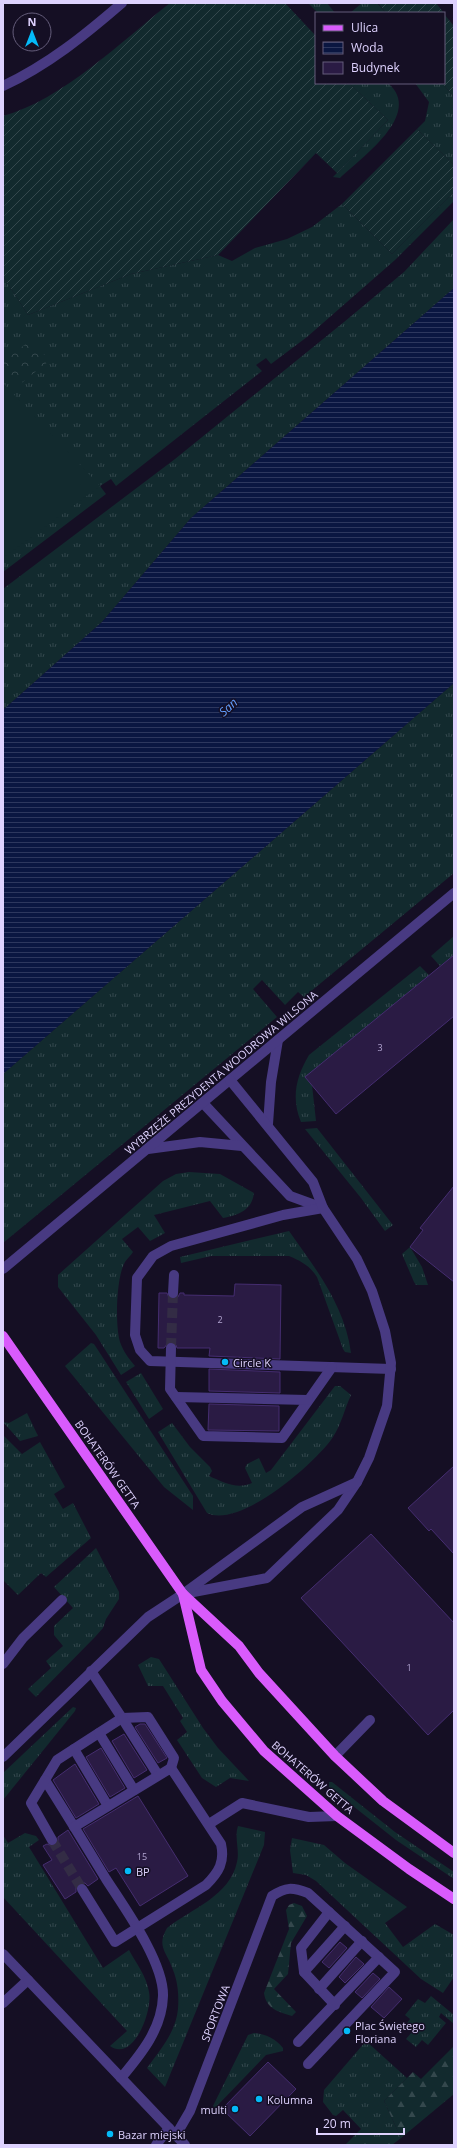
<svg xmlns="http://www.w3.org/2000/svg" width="457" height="2148" viewBox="0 0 457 2148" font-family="'Open Sans',sans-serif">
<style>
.grass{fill:url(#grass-tufts)}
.forest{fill:url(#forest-firs)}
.park{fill:url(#park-crowns)}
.garden{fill:url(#garden-furrows)}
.pitch{fill:#122a2e}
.water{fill:url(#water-rules)}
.building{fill:#2a1b44;stroke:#452d70}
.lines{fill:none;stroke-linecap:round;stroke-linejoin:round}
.minor-tunnel{stroke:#332c45;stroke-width:10;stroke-dasharray:10 5;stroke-linecap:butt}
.minor{stroke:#483a82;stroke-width:10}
.major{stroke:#d95bfc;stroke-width:10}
.poi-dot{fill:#04baf8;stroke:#150f24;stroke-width:1.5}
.labels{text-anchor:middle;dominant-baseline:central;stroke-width:3;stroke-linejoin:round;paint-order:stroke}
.number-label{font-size:9px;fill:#b1a4d0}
.street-label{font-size:11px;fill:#ded2fe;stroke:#150f24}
.poi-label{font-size:11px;fill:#ded2fe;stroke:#150f24;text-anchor:start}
.water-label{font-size:12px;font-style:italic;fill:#629dfd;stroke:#150f24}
</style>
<defs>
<pattern id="grass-tufts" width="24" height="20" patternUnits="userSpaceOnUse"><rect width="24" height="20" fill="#122a2e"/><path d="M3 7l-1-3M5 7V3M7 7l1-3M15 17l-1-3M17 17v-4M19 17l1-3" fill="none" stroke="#34484d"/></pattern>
<pattern id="forest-firs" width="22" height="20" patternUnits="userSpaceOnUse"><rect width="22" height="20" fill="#122a2e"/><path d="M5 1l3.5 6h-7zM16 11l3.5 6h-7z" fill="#34484d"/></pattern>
<pattern id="park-crowns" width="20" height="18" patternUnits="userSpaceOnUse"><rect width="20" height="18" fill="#122a2e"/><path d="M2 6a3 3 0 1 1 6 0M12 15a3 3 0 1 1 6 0" fill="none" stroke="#34484d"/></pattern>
<pattern id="garden-furrows" width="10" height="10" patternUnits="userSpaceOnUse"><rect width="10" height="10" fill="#122a2e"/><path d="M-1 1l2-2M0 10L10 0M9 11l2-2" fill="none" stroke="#34484d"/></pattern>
<pattern id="water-rules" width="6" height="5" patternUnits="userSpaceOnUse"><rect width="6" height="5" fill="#0a1641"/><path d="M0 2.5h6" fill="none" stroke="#2d375e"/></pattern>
</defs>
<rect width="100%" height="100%" fill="#150f24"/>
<g class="grass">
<polygon points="308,3 327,3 335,13 318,13"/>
<polygon points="362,3 377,3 386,13 350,13"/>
<path d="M349 83H388C424 114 361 158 340 178L333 177 388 120Z"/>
<polygon points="415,83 442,83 454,97 454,165 417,129 425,121 429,102"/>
<polygon points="454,192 454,201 395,260 307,337 271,364 266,358 256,365 262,371 116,486 111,479 100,486 106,494 3,572 3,276 28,315 131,274 218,255 232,261 255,248 287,239 312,227 342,204 392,254"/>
<polygon points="454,219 454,288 191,518 102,622 3,710 3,589 175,459 344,322 404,272"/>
<polygon points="454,683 454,873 304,997 298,992 285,1005 262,980 253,989 277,1017 3,1243 3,1074"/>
<polygon points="454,936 454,955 440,966 431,956"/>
<path d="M420 966 429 975 306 1077 312 1085 316 1121 301 1122C291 1098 296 1077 309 1055Z"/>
<polygon points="317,1128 393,1225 385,1231 361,1198 305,1129"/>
<path d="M189 1172 220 1174 254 1193C252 1210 239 1215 223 1218L210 1201 154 1215 165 1233 150 1241 138 1227 122 1239 133 1252C131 1255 127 1259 125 1262 116 1277 115 1326 120 1342 123 1351 129 1359 135 1366L121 1375 96 1335 58 1287V1275L163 1181 176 1174Z"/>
<path d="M289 1231C316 1269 345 1306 351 1353L345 1352 343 1349 317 1277C310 1266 301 1261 289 1256H211L181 1263 180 1257Z"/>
<polygon points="410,1247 422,1267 428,1285 416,1285 414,1282 402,1254"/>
<polygon points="91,1343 94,1344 193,1496 193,1510 164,1487 65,1366"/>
<polygon points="141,1373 163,1409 149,1419 126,1382"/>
<path d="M335 1386H340L351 1395C345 1408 341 1425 333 1437 315 1464 239 1529 207 1513L158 1432 172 1423 190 1447 210 1467 212 1471 209 1476C223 1482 237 1490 252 1483L245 1468 247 1464 259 1458 266 1473 271 1470Z"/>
<polygon points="27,1413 38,1436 20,1441 3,1422 9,1423"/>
<polygon points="3,1435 22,1454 40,1442 65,1487 54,1494 63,1509 73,1503 91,1538 46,1577 41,1573 18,1595 3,1580"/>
<polygon points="96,1548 119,1592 119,1599 106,1619 103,1628 95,1637 36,1697 28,1689 51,1668 46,1661 63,1646 54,1635 54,1626 73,1608 54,1587"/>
<polygon points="151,1657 159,1659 203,1728 218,1748 249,1781 230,1778 216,1787 202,1778 177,1740 187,1732 180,1721 183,1718 163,1686 148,1686 138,1665"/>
<polygon points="73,1707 76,1708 75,1711 3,1800 3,1773"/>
<polygon points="329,1782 332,1782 395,1832 454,1872 454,1879 396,1840 329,1787"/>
<path d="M238 1826 265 1832 264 1845 165 2087 147 2068C160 2050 176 2032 178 2009 179 1996 178 1982 173 1970 167 1952 156 1947 167 1928 191 1909 230 1896 237 1862 240 1850 234 1838 238 1826Z"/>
<path d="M25 1833 36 1836 39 1840 29 1847 103 1968 129 1950C136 1963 147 1977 149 1992 153 2009 134 2063 110 2046L127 2031 3 1897V1835L8 1843Z"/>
<polygon points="292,1838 324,1845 345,1863 407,1907 385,1923 403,1947 435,1924 454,1935 454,1977 443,1993 421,1979 316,1881 306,1875 293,1873 290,1850"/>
<polygon points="431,1996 454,2015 454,2024 441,2013 439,2017 446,2023 428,2045 422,2040 416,2047 406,2039 412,2032 405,2026 410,2019 405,2015 418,1999 425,2003"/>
<path d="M254 2033C266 2034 276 2039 283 2048V2051L266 2055 215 2108 213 2106 248 2035Z"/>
<polygon points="366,2041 407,2078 384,2101 401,2138 392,2145 345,2145 361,2129 343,2110 336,2116 333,2115 323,2102 324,2090"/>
</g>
<g class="forest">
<path d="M294 1903 302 1906 307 1916 291 1943 288 1974 274 1989 296 2012 292 2016C279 2012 266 2009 264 1993L289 1929 286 1910 289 1905Z"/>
<polygon points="454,2046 454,2094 401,2138 384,2101 413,2072 421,2079"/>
</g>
<polygon class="park" points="32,339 49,361 19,385 3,365 3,362"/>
<g class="garden">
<path d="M170 3H285L316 36V83H349L388 120 337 173 316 153 218 255 131 274 28 315 3 276V116C62 100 122 41 170 3Z"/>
<polygon points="378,3 436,3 444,13 386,13"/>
<polygon points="444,14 454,26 454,97 442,83"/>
<polygon points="417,129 454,165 454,192 392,254 342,204"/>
</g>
<polygon class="pitch" points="3,383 100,486 3,558"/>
<polygon class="water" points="454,288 454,683 3,1074 3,710 102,622 191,518"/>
<g class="building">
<polygon points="454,955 454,1016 336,1114 305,1077"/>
<polygon points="454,1186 454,1282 410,1247 423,1230 420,1228"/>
<polygon points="235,1284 281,1285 280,1359 209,1356 210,1348 177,1348 176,1345 172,1342 168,1343 164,1348 158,1348 159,1293 167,1293 169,1298 173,1299 178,1297 180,1293 184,1293 184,1295 234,1296"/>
<polygon points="209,1369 280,1372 280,1393 209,1391"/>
<polygon points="209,1404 279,1406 279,1431 208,1430"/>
<polygon points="454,1466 454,1554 431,1529 429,1531 408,1508"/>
<polygon points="371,1534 454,1623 454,1710 428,1735 301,1598"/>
<polygon points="140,1724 145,1724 167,1758 158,1763 135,1727"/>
<polygon points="124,1734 147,1770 134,1778 112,1741"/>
<polygon points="101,1748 125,1788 110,1797 86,1757"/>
<polygon points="75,1764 99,1804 76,1818 53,1780"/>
<polygon points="138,1796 188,1876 140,1906 116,1868 109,1872 83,1829"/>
<polygon points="68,1830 98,1879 88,1886 85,1883 79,1883 76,1886 76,1892 65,1899 43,1865 52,1860 43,1846 47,1844 52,1846 56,1845 58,1840 58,1837"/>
<polygon points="340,1942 347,1948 329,1968 322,1962"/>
<polygon points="356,1957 364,1964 345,1983 339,1977"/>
<polygon points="373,1973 380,1979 362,1998 355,1992"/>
<polygon points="389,1987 402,1999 384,2018 371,2007"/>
<polygon points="268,2062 296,2089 250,2136 222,2109"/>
</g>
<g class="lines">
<g class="minor-tunnel">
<polyline points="171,1348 173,1293"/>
<polyline points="52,1840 82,1889"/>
</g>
<g class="minor">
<path d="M3 86C48 65 85 35 122 3"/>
<polyline points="203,1103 290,1196 323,1208"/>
<polyline points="268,1124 271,1082 278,1040"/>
<polyline points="148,1149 200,1142 242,1146"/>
<polyline points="323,1208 283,1215 171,1246 153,1256 137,1278 135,1335 140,1350 150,1361 391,1369"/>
<polyline points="3,1269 454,893"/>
<polyline points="173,1293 174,1275"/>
<polyline points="171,1348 170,1389 203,1436 282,1438 332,1367"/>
<polyline points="176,1397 308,1400"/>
<polyline points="183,1594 267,1578 338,1510 357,1482 369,1458 387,1406 391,1363 385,1331 372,1291 357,1259 323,1208 313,1182 230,1080"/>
<polyline points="3,1664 23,1638 62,1600"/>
<path d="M91 1671 122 1718 57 1760 45 1780C66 1813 86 1846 106 1879 124 1907 164 1962 163 1996 162 2029 141 2054 121 2078"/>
<polyline points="122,1718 148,1717 174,1758 171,1768"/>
<polyline points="122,1718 158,1775"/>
<polyline points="99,1733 134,1790"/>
<polyline points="74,1749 108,1806"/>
<polyline points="335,1756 370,1720"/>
<polyline points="3,1757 148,1617 183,1594 302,1507 357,1482"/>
<polyline points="45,1780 31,1803 52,1840"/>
<polyline points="209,1824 242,1803 309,1817 337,1816"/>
<path d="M74 1827 171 1768 221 1844C225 1862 219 1872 206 1885L115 1942 82 1889"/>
<polyline points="329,1912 301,1948 304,1972 335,2005"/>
<polyline points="3,1954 28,1980 3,2003"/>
<polyline points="304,1972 345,1926"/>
<polyline points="28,1980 185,2145"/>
<polyline points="319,1989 362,1941"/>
<polyline points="298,2042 379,1957"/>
<path d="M176 2135 190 2111 272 1896C286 1887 292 1887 308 1893L395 1972 308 2064"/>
<polyline points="156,2145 169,2128"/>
</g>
<g class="major">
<polyline points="3,1336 183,1594 239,1646 259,1673 335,1756 383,1801 454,1853"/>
<polyline points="183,1594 201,1670 222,1701 264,1751 337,1816 409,1869 454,1899"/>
</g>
</g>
<g class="poi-dot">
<circle cx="225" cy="1362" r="4"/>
<circle cx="128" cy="1871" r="4"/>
<circle cx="347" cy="2031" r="4"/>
<circle cx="259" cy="2099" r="4"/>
<circle cx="235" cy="2109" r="4"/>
<circle cx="110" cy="2134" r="4"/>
</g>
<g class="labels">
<g class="number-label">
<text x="380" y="1047">3</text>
<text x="220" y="1319">2</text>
<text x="409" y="1667">1</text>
<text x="142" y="1856">15</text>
</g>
<g class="street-label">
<text transform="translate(221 1072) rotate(-40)">WYBRZEŻE PREZYDENTA WOODROWA WILSONA</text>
<text transform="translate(108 1464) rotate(55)">BOHATERÓW GETTA</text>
<text transform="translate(313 1777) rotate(41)">BOHATERÓW GETTA</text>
<text transform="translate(215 2013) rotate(-69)">SPORTOWA</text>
</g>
<g class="poi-label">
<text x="233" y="1362">Circle K</text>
<text x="136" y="1871">BP</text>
<text x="355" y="2025">Plac Świętego<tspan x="355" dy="13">Floriana</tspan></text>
<text x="267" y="2099">Kolumna</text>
<text x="227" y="2109" text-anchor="end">multi</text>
<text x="118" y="2134">Bazar miejski</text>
</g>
<g class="water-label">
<text transform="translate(228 707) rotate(-42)">San</text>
</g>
</g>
<rect width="457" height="2148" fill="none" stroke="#ded2fe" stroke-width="8"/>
<rect x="315" y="12" width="130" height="72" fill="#150f24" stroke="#655d7b"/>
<rect x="323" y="25" width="20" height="6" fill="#d95bfc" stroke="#655d7b"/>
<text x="351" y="32" font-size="12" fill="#ded2fe">Ulica</text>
<rect x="323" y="42" width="20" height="12" fill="url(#water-rules)" stroke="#655d7b"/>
<text x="351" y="52" font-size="12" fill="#ded2fe">Woda</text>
<rect x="323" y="62" width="20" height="12" fill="#2a1b44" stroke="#655d7b"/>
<text x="351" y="72" font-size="12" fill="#ded2fe">Budynek</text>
<g transform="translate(32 32)"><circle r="19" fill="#150f24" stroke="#655d7b"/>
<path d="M0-3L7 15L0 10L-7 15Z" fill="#04baf8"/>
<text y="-6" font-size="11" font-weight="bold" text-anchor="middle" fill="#ded2fe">N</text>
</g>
<path d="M317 2128v6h87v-6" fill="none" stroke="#ded2fe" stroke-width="2"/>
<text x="323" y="2128" font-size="12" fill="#ded2fe" stroke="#150f24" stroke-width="3" paint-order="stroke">20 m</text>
</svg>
